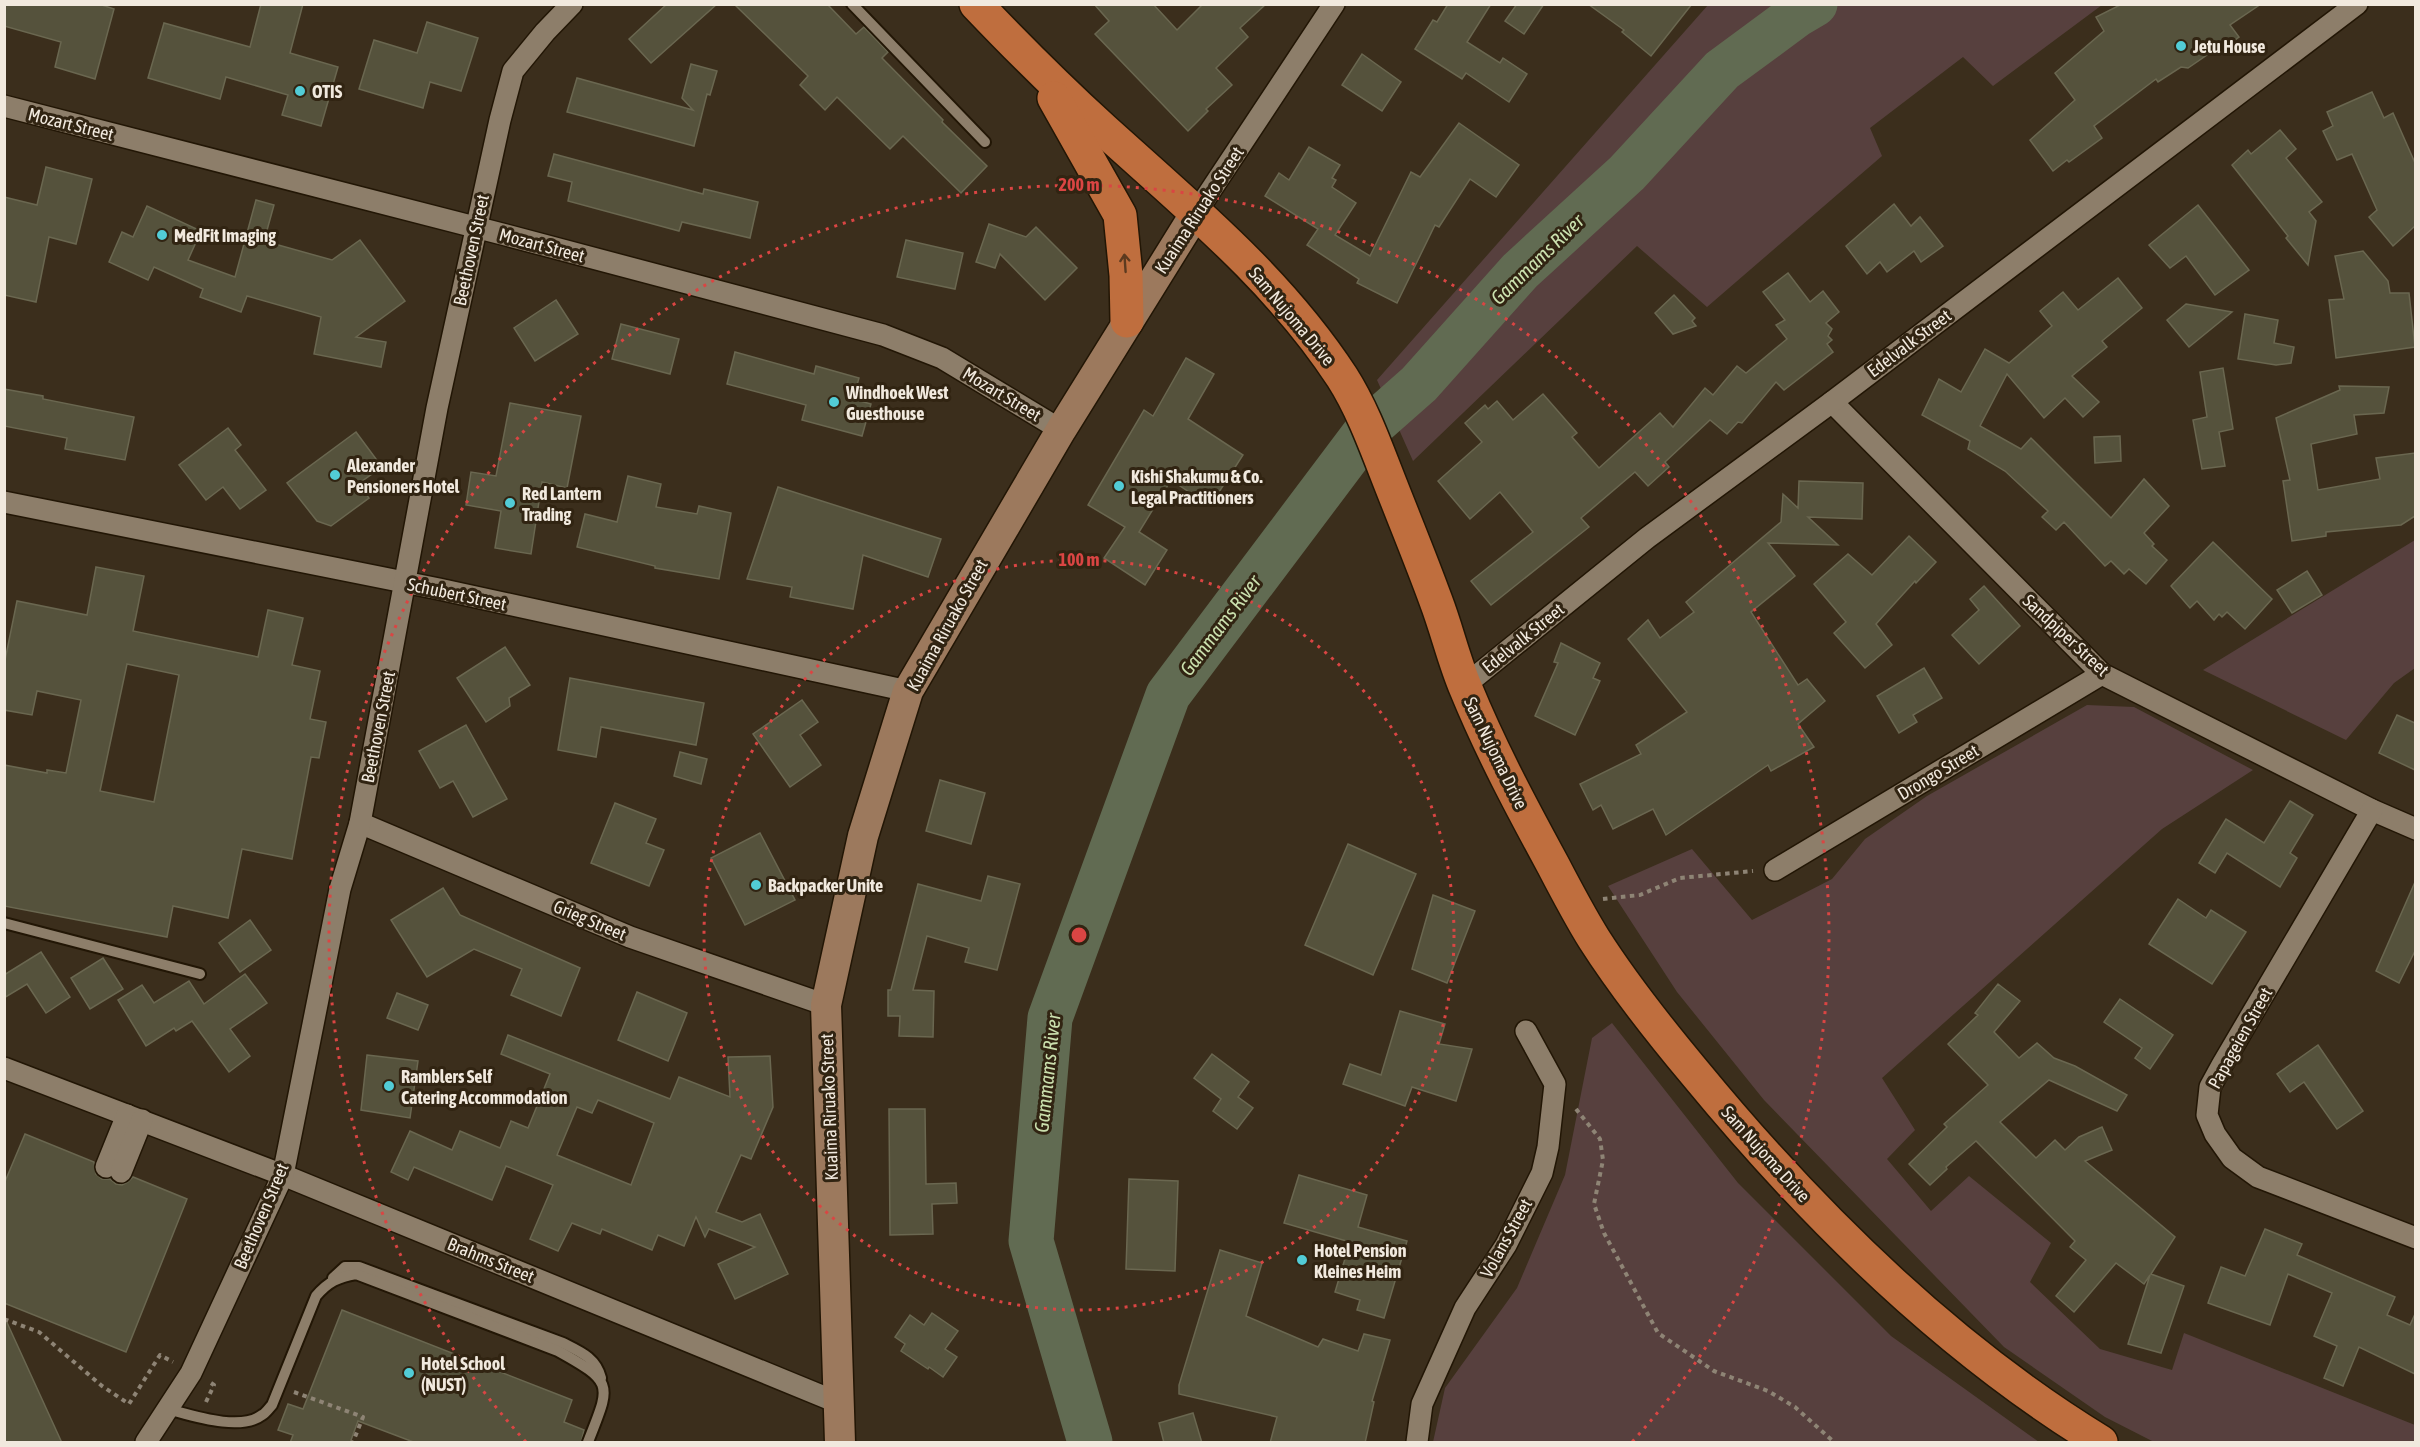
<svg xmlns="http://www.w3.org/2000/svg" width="2420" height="1447" viewBox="0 0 2420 1447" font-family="'Asap Condensed',sans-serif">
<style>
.green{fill:#57403e}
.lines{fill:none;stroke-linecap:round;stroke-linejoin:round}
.river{stroke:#616b52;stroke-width:45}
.building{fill:#55523c;stroke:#6a6750;stroke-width:1.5;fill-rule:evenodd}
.lane-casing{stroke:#221605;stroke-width:14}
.street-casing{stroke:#221605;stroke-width:24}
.secondary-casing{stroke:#221605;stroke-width:33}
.highway-casing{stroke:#221605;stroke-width:36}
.path{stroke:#8e8475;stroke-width:4;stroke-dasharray:4.5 4.5;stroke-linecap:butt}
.lane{stroke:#8d7e6a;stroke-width:10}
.street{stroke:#8d7e6a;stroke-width:21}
.secondary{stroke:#9c795d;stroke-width:30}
.highway{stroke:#bf6e3e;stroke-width:33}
.oneway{stroke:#5c3a1f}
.ring{fill:none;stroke:#da4543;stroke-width:3;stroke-dasharray:3 6}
.poi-dot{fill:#52ccd6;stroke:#312412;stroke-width:2}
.labels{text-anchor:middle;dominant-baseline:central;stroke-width:6;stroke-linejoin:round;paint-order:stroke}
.poi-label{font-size:18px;font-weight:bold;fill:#f1e9de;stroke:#312412;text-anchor:start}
.street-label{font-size:18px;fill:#f1e9de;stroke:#312412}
.water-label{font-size:20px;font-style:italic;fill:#cbe0ae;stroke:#312412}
.centre{fill:#da4543;stroke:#312412;stroke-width:3}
.ring-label{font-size:18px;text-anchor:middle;font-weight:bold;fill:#da4543;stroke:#312412;stroke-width:6;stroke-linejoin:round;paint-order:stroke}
</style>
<rect width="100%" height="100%" fill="#3b2e1c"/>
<g class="green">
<polygon points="1708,5 2102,5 1993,86 1963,57 1870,128 1882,156 1707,307 1637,246 1413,461 1377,380"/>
<polygon points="2415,540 2415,668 2394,683 2346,740 2203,670"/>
<polygon points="2087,705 2134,707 2253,770 2162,829 1882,1078 1915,1130 1887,1159 1931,1211 1969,1176 2051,1243 2030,1282 2100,1349 2172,1370 2184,1333 2415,1425 2415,1442 2154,1442 2105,1417 2004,1347 1764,1100 1677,992 1608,886 1692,849 1752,920 1832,879 1865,839 1927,796"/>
<polygon points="1612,1023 1738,1183 1891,1336 2039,1442 1433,1442 1445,1388 1517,1288 1565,1175 1592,1038"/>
</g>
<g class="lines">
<polyline class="river" points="1090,1442 1031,1241 1050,1018 1168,695 1368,429 1419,384 1520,271 1627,173 1722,70 1798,14 1815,4"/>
</g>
<g class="building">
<polygon points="4,4 99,4 114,9 95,79 55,67 61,42 4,26"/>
<polygon points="261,4 303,4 290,53 338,67 321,126 282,115 288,95 226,77 220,99 148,78 164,23 250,47"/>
<polygon points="667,4 717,4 651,63 629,39"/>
<polygon points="734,4 827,4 856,34 864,27 888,52 882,58 943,120 942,122 987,166 961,193 903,136 890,149 837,97 825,110 800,85 808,76"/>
<polygon points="1094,4 1153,4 1177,30 1203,4 1266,4 1240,28 1248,37 1216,68 1232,85 1206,109 1208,111 1188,131 1095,34 1109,21"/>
<polygon points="1448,4 1491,4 1467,42 1500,63 1503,58 1527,74 1509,102 1466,73 1462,79 1415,49 1433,20 1437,22"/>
<polygon points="1517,4 1544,4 1524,34 1505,21"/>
<polygon points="1588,4 1692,4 1651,56 1622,32 1624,30"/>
<polygon points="2122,4 2261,4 2230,25 2239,37 2216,54 2213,51 2188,68 2181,67 2158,82 2156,79 2094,126 2102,138 2069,162 2067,160 2053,171 2030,140 2075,100 2055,73 2104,31 2096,17"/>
<polygon points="427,22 478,38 461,91 430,82 423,108 359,89 374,40 417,53"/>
<polygon points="1362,54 1401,82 1382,111 1342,85"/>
<polygon points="691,64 717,71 710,95 707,94 694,146 567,112 577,78 693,110 682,98"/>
<polygon points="2372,92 2384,118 2393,113 2415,163 2415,226 2393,246 2369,217 2377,210 2352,154 2337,160 2323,131 2333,126 2327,112"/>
<polygon points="1459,123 1519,165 1496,197 1470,179 1439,227 1435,225 1397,303 1357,283 1359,279 1307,245 1318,229 1265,196 1279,173 1289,180 1309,147 1340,165 1332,178 1336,180 1332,187 1356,203 1335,235 1370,256 1411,172 1420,177"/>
<polygon points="2280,130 2296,149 2286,158 2322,202 2309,212 2316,221 2308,265 2286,238 2288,236 2232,165 2248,150 2251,154"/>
<polygon points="554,154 703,194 704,189 758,202 750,238 682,222 679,231 568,201 572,182 548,176"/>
<polygon points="46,167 92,179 76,244 49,237 36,302 4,295 4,197 37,205"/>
<polygon points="256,200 274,205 264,241 332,260 360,240 405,301 356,337 386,342 381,367 314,354 321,317 247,296 241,312 200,297 203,289 154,267 148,280 109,262 122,232 133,237 147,206 201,231 188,260 235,277"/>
<polygon points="1894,204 1911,226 1920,217 1943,246 1921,262 1914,251 1887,272 1880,262 1867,274 1846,246"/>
<polygon points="2198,205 2249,270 2215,295 2186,256 2170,268 2149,245"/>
<polygon points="989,224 1026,237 1036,227 1077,268 1045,300 1000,254 995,268 976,262"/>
<polygon points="906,240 963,253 955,289 897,277"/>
<polygon points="2363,251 2388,281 2390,293 2409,293 2415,347 2336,358 2329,300 2344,299 2335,256"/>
<polygon points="1788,273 1810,302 1823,291 1839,312 1826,323 1832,329 1828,336 1832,340 1827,344 1833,352 1784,390 1776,382 1742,423 1738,422 1727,434 1710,420 1665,462 1669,467 1648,486 1635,472 1581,518 1589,527 1491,605 1471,581 1533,532 1500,492 1470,519 1438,481 1482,442 1465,423 1485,405 1488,409 1497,401 1513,420 1543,394 1577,433 1572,437 1599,468 1660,413 1673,427 1705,388 1713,395 1737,366 1746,373 1787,339 1776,325 1785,320 1763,292"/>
<polygon points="2118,278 2142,308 2102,341 2107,347 2072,376 2099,402 2083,417 2065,398 2044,418 2007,374 1980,426 2021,449 2031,438 2111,518 2144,479 2169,506 2144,533 2154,544 2152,546 2167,560 2146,584 2129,569 2124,574 2111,561 2105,566 2064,522 2056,530 2042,517 2048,511 2005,471 1968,449 1970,441 1922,415 1939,379 1961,392 1985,349 2009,363 2052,326 2040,311 2063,292 2078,310"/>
<polygon points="1674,295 1695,318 1692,321 1696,326 1673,334 1655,313"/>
<polygon points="556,300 578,334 535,361 514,328"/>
<polygon points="2186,304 2232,312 2189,347 2167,320"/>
<polygon points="2245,314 2278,320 2274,343 2294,347 2291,363 2276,365 2238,359"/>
<polygon points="621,324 679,339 670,374 612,359"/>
<polygon points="735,352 814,374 816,366 859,378 853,399 871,404 862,436 802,420 806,405 727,384"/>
<polygon points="1186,358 1214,374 1188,419 1243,455 1210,506 1171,480 1139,532 1167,550 1145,585 1104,558 1125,527 1088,505 1144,410 1153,416"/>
<polygon points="2223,368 2233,429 2219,432 2225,466 2202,469 2193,420 2207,417 2200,372"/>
<polygon points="2339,386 2389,387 2384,413 2354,415 2357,434 2311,444 2318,490 2380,479 2376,458 2415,453 2415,516 2401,525 2326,532 2326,536 2292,541 2283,481 2290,480 2276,418 2340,390"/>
<polygon points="4,389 43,396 43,399 134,417 125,460 65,449 67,438 4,426"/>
<polygon points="510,403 581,416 567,488 542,482 531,554 495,548 501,511 466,505 471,472 496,476"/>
<polygon points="228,428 241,445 235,450 266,490 240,509 223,487 206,500 179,465"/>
<polygon points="356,432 382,467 358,484 369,498 331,526 317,521 287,483"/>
<polygon points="2120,436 2121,461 2095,463 2094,437"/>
<polygon points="628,476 661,484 656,507 697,514 699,506 731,513 719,579 655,568 655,566 577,547 585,514 617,522"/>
<polygon points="1799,481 1863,483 1862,519 1808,517 1838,545 1768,543 1795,576 1751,612 1798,685 1807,679 1825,701 1798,724 1814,747 1771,771 1768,765 1666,835 1653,809 1613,829 1601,805 1593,810 1580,784 1641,754 1636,745 1687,712 1628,639 1648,620 1660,638 1694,612 1686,602 1781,522 1783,494 1798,508"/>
<polygon points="778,487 941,539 928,577 863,555 853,609 790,597 792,587 747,579"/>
<polygon points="1909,536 1936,562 1916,583 1915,581 1876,624 1892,645 1865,668 1834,633 1846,622 1814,584 1848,554 1872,575"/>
<polygon points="2213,542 2272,599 2245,629 2227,612 2222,617 2219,614 2214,620 2197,601 2190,608 2171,586"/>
<path d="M96 567 144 576 133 631 258 657 268 610 303 618 292 665 320 671 310 719 326 722 319 758 311 757 292 859 242 849 228 918 173 906 167 937 4 906V765L47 773V770L66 773 81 700 37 691 32 715 4 710V665L17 601 87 615ZM127 664 179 675 154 802 100 791Z"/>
<polygon points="2307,571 2322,595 2292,613 2277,590"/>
<polygon points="1984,586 2020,626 1979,664 1952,635 1979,610 1970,599"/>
<polygon points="1561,643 1600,663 1593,678 1600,681 1575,735 1535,716 1558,663 1554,662"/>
<polygon points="505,647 530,685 509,698 510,706 486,722 457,678"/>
<polygon points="1924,668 1942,698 1913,715 1917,722 1899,733 1877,696"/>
<polygon points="570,678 704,703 696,745 601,727 596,757 558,750"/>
<polygon points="802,700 818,722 800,735 821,765 790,787 753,734"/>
<polygon points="2397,715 2415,723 2415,770 2379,753"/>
<polygon points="466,725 507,799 473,817 453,781 440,788 419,751"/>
<polygon points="680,752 707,759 701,784 674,776"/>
<polygon points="940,780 985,793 971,844 926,831"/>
<polygon points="2290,801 2313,815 2290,853 2297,858 2280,887 2227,853 2215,873 2199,863 2226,819 2264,843"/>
<polygon points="615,803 656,819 646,843 664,850 649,886 591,863"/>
<polygon points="760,833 795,900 745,925 711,858"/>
<polygon points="1348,844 1416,874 1373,975 1305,945"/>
<polygon points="988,876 1020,884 997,970 965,962 969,948 927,936 913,990 934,991 933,1037 899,1036 900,1016 888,1016 888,990 891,990 918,884 981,901"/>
<polygon points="2415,882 2415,951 2399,983 2376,971"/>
<polygon points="443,888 460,915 580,968 561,1016 511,995 522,969 474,949 427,977 391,920"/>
<polygon points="1433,895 1475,911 1447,983 1412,969"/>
<polygon points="2178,899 2206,918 2211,910 2246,932 2212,984 2149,944"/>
<polygon points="250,920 271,950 240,972 219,943"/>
<polygon points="41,952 70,997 46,1013 27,984 4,998 4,975"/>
<polygon points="103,958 123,989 90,1009 71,978"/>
<polygon points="245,974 267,1003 230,1029 250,1056 229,1072 192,1021 176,1031 174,1028 146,1046 118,1000 142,985 154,1003 189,981 204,1004"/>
<polygon points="1998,984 2020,1001 1994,1032 2019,1058 2037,1043 2054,1058 2075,1066 2127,1095 2117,1111 2049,1080 2000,1122 2036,1158 2055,1140 2065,1150 2079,1137 2102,1127 2112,1150 2085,1161 2175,1237 2151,1274 2184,1286 2161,1353 2128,1344 2150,1275 2144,1284 2116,1263 2074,1312 2056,1296 2086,1260 2070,1247 2075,1241 1976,1141 1946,1167 1947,1169 1930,1185 1909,1164 1947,1127 1944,1124 1988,1085 1948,1044 1978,1015 1975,1013"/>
<polygon points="637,992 687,1013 668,1061 618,1040"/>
<polygon points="397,993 428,1005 418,1030 387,1018"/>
<polygon points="2120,999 2173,1035 2150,1069 2135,1058 2142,1048 2104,1022"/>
<polygon points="1400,1011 1445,1024 1439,1044 1472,1049 1456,1101 1412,1087 1405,1106 1343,1084 1350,1064 1381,1075"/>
<path d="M508 1035 670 1099 679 1077 730 1097 728 1057 770 1056 773 1107 751 1159 741 1155 716 1212 742 1222 760 1214 788 1274 735 1299 718 1264 755 1247 709 1229 705 1237 696 1217 684 1246 658 1235 652 1250 602 1229 600 1234 572 1223 558 1251 530 1239 553 1185 506 1166 492 1200 414 1167 408 1180 391 1172 410 1131 452 1150 460 1131 500 1148 511 1121 528 1128 550 1074 501 1054ZM598 1100 654 1123 631 1185 557 1155 577 1107 592 1113Z"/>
<polygon points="2318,1045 2363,1111 2337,1129 2304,1082 2290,1092 2277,1074"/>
<polygon points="1212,1054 1249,1082 1238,1097 1253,1108 1237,1129 1213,1111 1221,1099 1194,1078"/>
<polygon points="367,1055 418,1061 410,1118 361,1110"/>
<polygon points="889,1109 925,1109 926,1184 956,1183 957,1203 932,1204 933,1234 890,1235"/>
<polygon points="25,1134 94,1162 96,1174 102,1179 110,1179 116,1184 122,1185 128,1182 133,1177 187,1199 126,1352 4,1303 4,1184"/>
<polygon points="1299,1175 1367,1195 1358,1227 1407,1241 1384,1318 1357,1310 1360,1300 1335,1292 1350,1242 1284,1223"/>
<polygon points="1129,1179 1178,1181 1175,1271 1126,1269"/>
<polygon points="2265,1229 2302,1244 2297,1255 2395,1297 2387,1315 2410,1325 2415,1314 2415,1374 2359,1347 2343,1386 2324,1378 2337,1346 2314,1336 2332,1293 2288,1274 2270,1325 2208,1303 2221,1267 2245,1276"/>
<polygon points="1220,1250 1262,1263 1246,1316 1318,1347 1323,1339 1358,1351 1364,1334 1390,1340 1372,1401 1374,1402 1365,1443 1270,1443 1277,1417 1179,1394 1179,1385"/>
<polygon points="342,1310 572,1400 564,1422 584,1430 581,1443 416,1443 358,1421 350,1443 290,1443 293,1435 278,1430 288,1404 303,1409"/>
<polygon points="932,1313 958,1331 945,1349 957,1357 943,1377 929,1367 928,1369 901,1351 905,1344 895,1337 910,1315 924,1325"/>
<polygon points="4,1316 62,1443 4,1443"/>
<polygon points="1193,1413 1202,1443 1164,1443 1159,1423"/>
</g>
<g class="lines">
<defs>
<g id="lane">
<polyline points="852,4 985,142"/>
<polyline points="4,923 200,974"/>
<path d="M333 1278 345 1267H359L563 1343C581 1352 596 1358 601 1378"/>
<path d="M167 1409C191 1415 240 1432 262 1415 266 1413 269 1408 272 1405L316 1296C328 1282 338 1277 356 1274L558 1351C616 1383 610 1385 588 1442"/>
</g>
<g id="street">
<polyline points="4,106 506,235 883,335 942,358 1061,430"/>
<polyline points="1197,211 1334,4"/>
<polyline points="1832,402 2102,674 2372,810 2416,829"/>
<polyline points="4,502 439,589 908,691"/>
<polyline points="1464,686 1647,538 1832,402 2357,4"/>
<polyline points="2372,810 2222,1065 2210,1087 2207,1115 2215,1134 2232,1158 2258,1177 2416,1238"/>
<polyline points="360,823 630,937 826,1005"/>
<polyline points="1775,870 2102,674"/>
<polyline points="4,1068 283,1175 839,1403"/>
<polyline points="106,1167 127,1115"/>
<polyline points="121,1172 142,1120"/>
<polyline points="146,1442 191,1373 283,1175 340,889 360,823 437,408 500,120 513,71 545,32 572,4"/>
<polyline points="1417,1442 1422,1404 1465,1308 1506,1245 1542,1173 1548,1147 1555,1084 1526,1031"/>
</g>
<polyline id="secondary" points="840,1442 826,1005 863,836 908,691 1061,430 1197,211"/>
<g id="highway">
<path d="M976 4C1017 47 1059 89 1103 129 1188 206 1278 279 1342 377 1360 405 1373 439 1385 470 1402 514 1420 557 1436 601 1447 630 1454 661 1466 689 1491 750 1522 808 1553 865 1566 890 1579 915 1594 939 1624 986 1659 1030 1695 1073 1811 1214 1945 1347 2101 1442"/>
<polyline points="1054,98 1120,215 1126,275 1127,321"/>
</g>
</defs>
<use href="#lane" class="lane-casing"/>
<use href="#street" class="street-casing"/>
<use href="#secondary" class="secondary-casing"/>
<use href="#highway" class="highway-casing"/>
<g class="path">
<polyline points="1603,899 1640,895 1680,878 1753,871"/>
<polyline points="1576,1109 1600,1139 1603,1160 1594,1204 1604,1233 1658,1333 1714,1371 1768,1391 1795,1407 1834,1442"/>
<polyline points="4,1319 39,1332 102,1386 129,1404 160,1355 173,1362"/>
<polyline points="294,1392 363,1417 353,1442"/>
<polyline points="206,1402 214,1385 211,1383"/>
</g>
<use href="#lane" class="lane"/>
<use href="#street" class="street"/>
<use href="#secondary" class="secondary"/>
<use href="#highway" class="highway"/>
</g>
<defs><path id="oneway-shaft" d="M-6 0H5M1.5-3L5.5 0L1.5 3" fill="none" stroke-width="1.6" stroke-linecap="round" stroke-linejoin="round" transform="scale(1.5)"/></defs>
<use class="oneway" href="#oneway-shaft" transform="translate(1125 263) rotate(-94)"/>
<g class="ring">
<circle cx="1079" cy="935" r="375"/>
<path d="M526 1442A750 750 0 1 1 1632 1442"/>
</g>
<g class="poi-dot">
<circle cx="2181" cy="46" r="6"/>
<circle cx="300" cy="91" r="6"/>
<circle cx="162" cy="235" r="6"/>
<circle cx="834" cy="402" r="6"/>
<circle cx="335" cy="475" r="6"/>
<circle cx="1119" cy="486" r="6"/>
<circle cx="510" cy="503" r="6"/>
<circle cx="756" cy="885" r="6"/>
<circle cx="389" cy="1086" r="6"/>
<circle cx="1302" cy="1260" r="6"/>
<circle cx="409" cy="1373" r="6"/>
</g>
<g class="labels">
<g class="poi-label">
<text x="2193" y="46">Jetu House</text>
<text x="312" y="91">OTIS</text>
<text x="174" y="235">MedFit Imaging</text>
<text x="846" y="392">Windhoek West<tspan x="846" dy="21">Guesthouse</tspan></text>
<text x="347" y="465">Alexander<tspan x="347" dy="21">Pensioners Hotel</tspan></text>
<text x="1131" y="476">Kishi Shakumu &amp; Co.<tspan x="1131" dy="21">Legal Practitioners</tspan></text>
<text x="522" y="493">Red Lantern<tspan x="522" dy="21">Trading</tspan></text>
<text x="768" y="885">Backpacker Unite</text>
<text x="401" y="1076">Ramblers Self<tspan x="401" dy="21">Catering Accommodation</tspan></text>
<text x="1314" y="1250">Hotel Pension<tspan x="1314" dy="21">Kleines Heim</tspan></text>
<text x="421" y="1363">Hotel School<tspan x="421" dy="21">(NUST)</tspan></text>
</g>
<g class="street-label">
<text transform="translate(71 124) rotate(14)">Mozart Street</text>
<text transform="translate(1199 210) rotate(-57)">Kuaima Riruako Street</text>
<text transform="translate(542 245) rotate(15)">Mozart Street</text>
<text transform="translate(471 250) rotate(-78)">Beethoven Street</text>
<text transform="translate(1292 316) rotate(50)">Sam Nujoma Drive</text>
<text transform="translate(1909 343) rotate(-37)">Edelvalk Street</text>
<text transform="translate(1002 394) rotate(31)">Mozart Street</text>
<text transform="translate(457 594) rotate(12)">Schubert Street</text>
<text transform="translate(947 625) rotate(-61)">Kuaima Riruako Street</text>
<text transform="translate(2066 635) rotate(43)">Sandpiper Street</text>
<text transform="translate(1523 638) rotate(-39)">Edelvalk Street</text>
<text transform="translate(378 727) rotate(-79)">Beethoven Street</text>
<text transform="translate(1496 753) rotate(64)">Sam Nujoma Drive</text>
<text transform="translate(1938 772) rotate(-31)">Drongo Street</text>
<text transform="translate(590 920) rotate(23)">Grieg Street</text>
<text transform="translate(2240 1038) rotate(-61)">Papageien Street</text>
<text transform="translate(829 1107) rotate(-92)">Kuaima Riruako Street</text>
<text transform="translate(1766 1154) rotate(48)">Sam Nujoma Drive</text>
<text transform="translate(261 1216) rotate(-67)">Beethoven Street</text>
<text transform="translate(1506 1238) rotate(-61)">Volans Street</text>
<text transform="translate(491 1260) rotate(22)">Brahms Street</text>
</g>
<g class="water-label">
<text transform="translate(1537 259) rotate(-44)">Gammams River</text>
<text transform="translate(1220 625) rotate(-53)">Gammams River</text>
<text transform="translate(1047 1073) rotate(-84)">Gammams River</text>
</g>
</g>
<circle cx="1079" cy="935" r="9" class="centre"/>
<g class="ring-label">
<text x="1079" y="191">200 m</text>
<text x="1079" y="566">100 m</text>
</g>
<rect width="2420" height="1447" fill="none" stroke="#f1e9de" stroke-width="12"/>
</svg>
